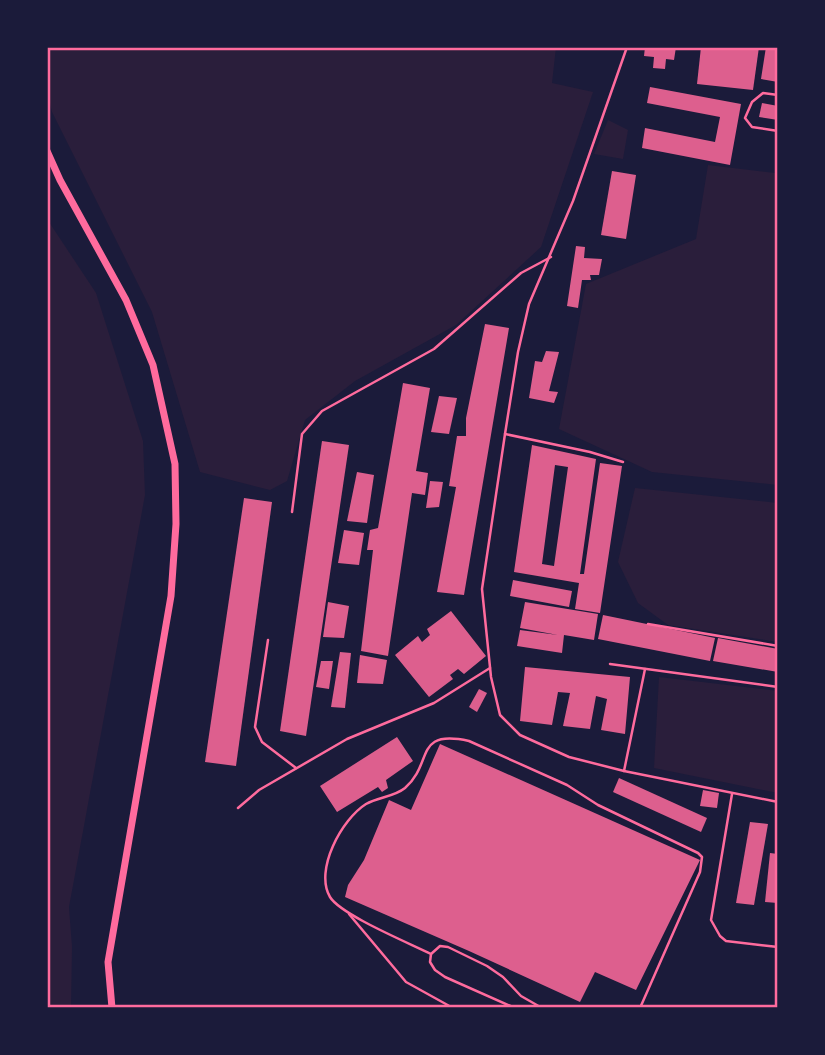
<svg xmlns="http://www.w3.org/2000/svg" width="825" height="1055" viewBox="0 0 825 1055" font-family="'Varela Round',sans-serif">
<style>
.green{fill:#2a1e3b}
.building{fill:#dd5f8e;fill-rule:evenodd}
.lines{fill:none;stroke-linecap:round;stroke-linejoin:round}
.service{stroke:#ff6b9d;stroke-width:2.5}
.tertiary{stroke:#ff6b9d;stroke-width:7}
.neatline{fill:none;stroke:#ff6b9d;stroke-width:2.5}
</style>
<rect width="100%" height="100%" fill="#1b1b3a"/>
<g class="green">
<polygon points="47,47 556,47 552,83 593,92 541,247 456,325 355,381 305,420 287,481 270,490 200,472 152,312 52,112 47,91"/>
<polygon points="608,120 628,130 623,159 594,154"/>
<polygon points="708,165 775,173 778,197 778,485 652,472 559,429 586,284 696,239"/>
<polygon points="47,219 96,293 143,441 145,495 69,907 72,947 71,1008 47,1008"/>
<polygon points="635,488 778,503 778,642 668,625 638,603 618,562"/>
<polygon points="659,677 778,691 778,793 654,768"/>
</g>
<g class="building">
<polygon points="645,47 676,47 674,60 666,59 665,69 653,68 654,57 644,56"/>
<polygon points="701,47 759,47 753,90 697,84"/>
<polygon points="766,47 778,49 778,82 761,79"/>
<polygon points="650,87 741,104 730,165 642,148 645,128 715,142 720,117 647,103"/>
<polygon points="762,103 778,106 778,120 759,117"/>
<polygon points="612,171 636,175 626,239 601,235"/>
<polygon points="576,246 585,247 584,258 602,259 599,275 590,275 591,280 582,280 578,308 567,306"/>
<polygon points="485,324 509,328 464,595 437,592 456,487 449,486 457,436 466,436 466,418"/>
<polygon points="546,351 559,352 549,391 558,392 554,403 529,398 535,361 542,362"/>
<polygon points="403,383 430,388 416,471 428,473 425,495 412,493 388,656 361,651 373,550 367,550 370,530 378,528"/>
<polygon points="439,396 457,398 449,434 431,432"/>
<polygon points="322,441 349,445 306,736 280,731"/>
<path d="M532 445 596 459 580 574H584L600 463 622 466 600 613 575 609 579 583 514 572ZM555 465 568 467 554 566 542 564Z"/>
<polygon points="357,472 374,475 367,523 347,521"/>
<polygon points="430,481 443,482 439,507 426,508"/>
<polygon points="244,498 272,502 236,766 205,762"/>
<polygon points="344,530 364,533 359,565 338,563"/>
<polygon points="513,580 572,591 569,607 510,596"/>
<polygon points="328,602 349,606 344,638 323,637"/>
<polygon points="525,602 598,614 594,640 564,635 562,653 517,646 520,630 558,635 520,628"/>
<polygon points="451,611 486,656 464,674 458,669 450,675 453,679 429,697 395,655 418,636 422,642 430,635 427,629"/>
<polygon points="603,615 715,638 710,661 598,639"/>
<polygon points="718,638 778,649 778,672 713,661"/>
<polygon points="340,652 351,653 345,708 331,707"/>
<polygon points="360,655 387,660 383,684 357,683"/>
<polygon points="321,661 333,661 329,689 316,687"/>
<polygon points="525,667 630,677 625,734 601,730 607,699 596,696 590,729 563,726 570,693 558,692 552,725 520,721"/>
<polygon points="479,689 487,693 477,712 469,707"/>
<polygon points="397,737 413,761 386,780 388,788 382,792 378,787 337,812 320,786"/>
<polygon points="440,744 700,860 636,990 595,972 580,1002 469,951 345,897 348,885 364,860 389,800 411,810"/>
<polygon points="619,778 707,818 701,832 613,792"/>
<polygon points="703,790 719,793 717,808 700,806"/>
<polygon points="750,822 768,824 754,905 736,903"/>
<polygon points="770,853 778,854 778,903 765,902"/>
</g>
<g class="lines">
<g class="service">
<polyline points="778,95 763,93 752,102 745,118 752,127 778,131"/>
<polyline points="505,434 482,589 491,677 500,715 520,735 569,757 624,771 778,802"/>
<polyline points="623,462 590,452 505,434 518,352 529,304 573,201 627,47"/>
<polyline points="292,512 302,434 322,411 434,349 521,273 551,257"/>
<polyline points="648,624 778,646"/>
<polyline points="268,640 255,727 262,742 296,768"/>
<polyline points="610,664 778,687"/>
<polyline points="624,771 645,669"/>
<polyline points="732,794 711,920 720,936 726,941 778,947"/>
<polyline points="238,808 259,790 347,739 434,703 490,668"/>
<polyline points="349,914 406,982 453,1008"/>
<path d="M431 954C409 943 341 915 330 897 314 870 342 819 366 804 378 797 394 797 405 788 434 763 413 729 469 741L567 785 598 805 698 853 702 857 700 872 640 1008"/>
<polyline points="515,1008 445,977 435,970 430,962 431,954 440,946 448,947 487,966 503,977 521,996 542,1008"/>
</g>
<polyline class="tertiary" points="47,151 60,180 126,300 153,365 175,464 176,524 171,596 108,962 112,1008"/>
</g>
<rect width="825" height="1055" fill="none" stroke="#1b1b3a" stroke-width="98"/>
<rect x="49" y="49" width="727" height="957" class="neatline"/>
</svg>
